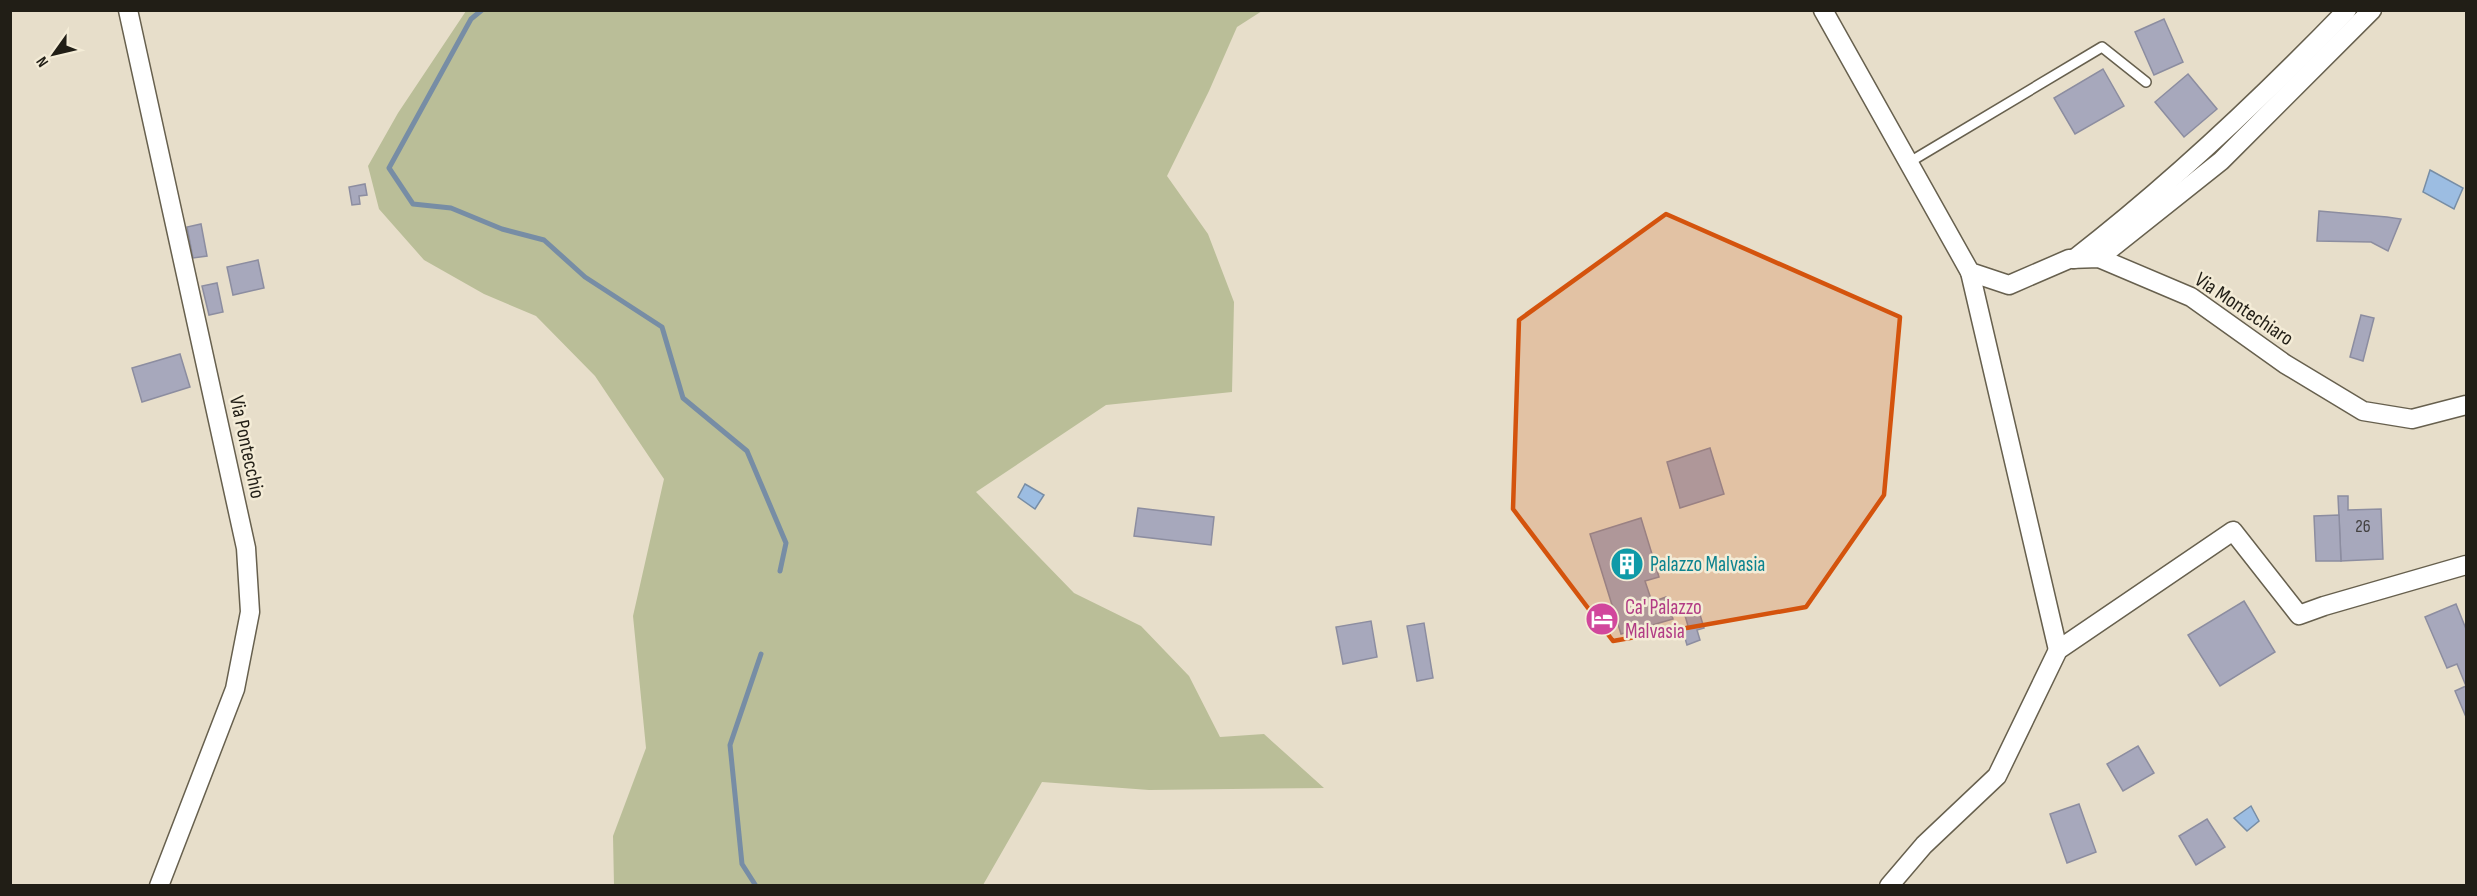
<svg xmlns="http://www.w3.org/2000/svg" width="2477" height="896" viewBox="0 0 2477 896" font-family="'Sofia Sans Condensed',sans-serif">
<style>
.green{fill:#babe98}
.water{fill:#9cbde2;stroke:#778da5;stroke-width:1.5}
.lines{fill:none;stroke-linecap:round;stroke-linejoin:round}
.stream{stroke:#778da5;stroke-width:5}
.building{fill:#a7a8bc;stroke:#8c8da0;stroke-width:1.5}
.lane-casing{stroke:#67604e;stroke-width:12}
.street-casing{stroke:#67604e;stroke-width:21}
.lane{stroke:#fff;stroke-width:9}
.street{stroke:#fff;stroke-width:18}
.marked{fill:#d4530d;fill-opacity:0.2;stroke:#d4530d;stroke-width:4.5;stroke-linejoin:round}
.labels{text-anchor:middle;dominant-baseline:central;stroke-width:5;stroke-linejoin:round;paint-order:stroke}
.number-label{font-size:18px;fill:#424040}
.street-label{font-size:21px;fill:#211e16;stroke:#f4ecd7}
.culture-label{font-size:21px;fill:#0d838f;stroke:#f4ecd7;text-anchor:start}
.hotel-label{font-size:21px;fill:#b23c85;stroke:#f4ecd7;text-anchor:start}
</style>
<rect width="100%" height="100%" fill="#e7deca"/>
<polygon class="green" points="466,11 1262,11 1237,27 1209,91 1167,176 1208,234 1234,302 1232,392 1106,405 976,492 1074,593 1141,626 1189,676 1220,737 1264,734 1324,788 1149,790 1042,782 983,885 614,885 613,836 646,748 633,616 664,479 595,376 536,316 484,294 424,260 379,209 368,166 398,113"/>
<g class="water">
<polygon points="2430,170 2463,188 2454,209 2423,192"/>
<polygon points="1025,484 1044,495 1035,509 1018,497"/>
<polygon points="2251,806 2259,821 2247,831 2234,818"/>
</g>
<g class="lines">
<g class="stream">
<polyline points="482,10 471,19 389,168 413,204 451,208 502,229 544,240 585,277 662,327 683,398 747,451 786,543 780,571"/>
<polyline points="756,886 742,864 730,745 761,654"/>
</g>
</g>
<g class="building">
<polygon points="2164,19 2183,62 2154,75 2135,32"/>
<polygon points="2103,69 2124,106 2075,134 2054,98"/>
<polygon points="2188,74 2217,109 2184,137 2155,102"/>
<polygon points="365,184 367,195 359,196 360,204 352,205 349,187"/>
<polygon points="2319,211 2387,217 2401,219 2388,251 2371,242 2317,241"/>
<polygon points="201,224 207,256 193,258 187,227"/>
<polygon points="258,260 264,288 233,295 227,267"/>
<polygon points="217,283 223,312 209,315 202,286"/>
<polygon points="2361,315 2374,318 2363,361 2350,357"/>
<polygon points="180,354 190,387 142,402 132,368"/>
<polygon points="1710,448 1724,494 1680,508 1667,462"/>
<polygon points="2338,496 2348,496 2348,510 2381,509 2383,559 2341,561"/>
<polygon points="1138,508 1214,517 1211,545 1134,536"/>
<polygon points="2339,515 2341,561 2316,561 2314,516"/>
<polygon points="1641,518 1659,577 1645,581 1652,602 1666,597 1673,619 1621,634 1590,534"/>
<polygon points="2244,601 2275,652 2220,686 2188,635"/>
<polygon points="2456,604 2466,629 2466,686 2457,664 2447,668 2425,617"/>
<polygon points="1698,608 1704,628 1697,630 1700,640 1687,645 1682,628 1688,626 1684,612"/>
<polygon points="1371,621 1377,657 1343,664 1336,627"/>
<polygon points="1424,623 1433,678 1417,681 1407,626"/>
<polygon points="2466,686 2466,717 2455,691"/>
<polygon points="2138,746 2154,773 2123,791 2107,764"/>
<polygon points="2079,804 2096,852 2067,863 2050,814"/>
<polygon points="2207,819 2225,847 2196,865 2179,836"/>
</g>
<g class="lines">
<defs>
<polyline id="lane" points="1908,163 2102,47 2146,82"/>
<g id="street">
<polyline points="128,10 246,548 250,612 235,689 159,886"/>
<polyline points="1823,10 1970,272 2009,285 2069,259 2099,258 2191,297 2285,364 2363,411 2412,419 2466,405"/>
<polyline points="2099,258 2221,161 2372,10"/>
<path d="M2074 259C2171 184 2261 99 2347 10"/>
<polyline points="1970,272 2058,650"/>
<polyline points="1889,886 1924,845 1997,776 2058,650 2233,531 2299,615 2324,606 2466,565"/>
</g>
</defs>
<use href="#lane" class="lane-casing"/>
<use href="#street" class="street-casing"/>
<use href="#lane" class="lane"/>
<use href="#street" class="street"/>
</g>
<path class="marked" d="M1666 214 1900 317 1884 495 1806 607 1613 641 1513 509 1519 320Z"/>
<defs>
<symbol id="building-disc" viewBox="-11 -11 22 22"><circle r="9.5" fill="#0f9aa8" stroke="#f4ecd7"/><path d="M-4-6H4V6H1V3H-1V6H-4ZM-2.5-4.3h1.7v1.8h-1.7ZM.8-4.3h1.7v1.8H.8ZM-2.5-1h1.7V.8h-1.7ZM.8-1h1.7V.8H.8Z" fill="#fff"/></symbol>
<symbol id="hotel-disc" viewBox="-11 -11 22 22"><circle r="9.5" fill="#d1479c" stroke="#f4ecd7"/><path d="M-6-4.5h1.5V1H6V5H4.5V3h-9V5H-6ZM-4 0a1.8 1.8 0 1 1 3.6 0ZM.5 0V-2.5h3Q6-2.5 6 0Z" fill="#fff"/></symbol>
</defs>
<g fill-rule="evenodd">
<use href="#building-disc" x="1608" y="545" width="38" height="38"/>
<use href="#hotel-disc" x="1583" y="600" width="38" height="38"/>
</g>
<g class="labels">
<g class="number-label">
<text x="2363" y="526">26</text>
</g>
<g class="street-label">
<text transform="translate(2244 309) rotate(34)">Via Montechiaro</text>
<text transform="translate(247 447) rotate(78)">Via Pontecchio</text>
</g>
<g class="culture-label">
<text x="1650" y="564">Palazzo Malvasia</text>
</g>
<g class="hotel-label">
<text x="1625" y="607">Ca' Palazzo<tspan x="1625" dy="24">Malvasia</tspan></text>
</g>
</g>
<rect width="2477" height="896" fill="none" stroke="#211e16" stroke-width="24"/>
<g transform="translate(54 54) rotate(236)" stroke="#f4ecd7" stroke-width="4.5" paint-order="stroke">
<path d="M0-4.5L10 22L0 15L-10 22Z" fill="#211e16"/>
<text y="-9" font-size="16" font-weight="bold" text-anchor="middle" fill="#211e16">N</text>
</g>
</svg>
